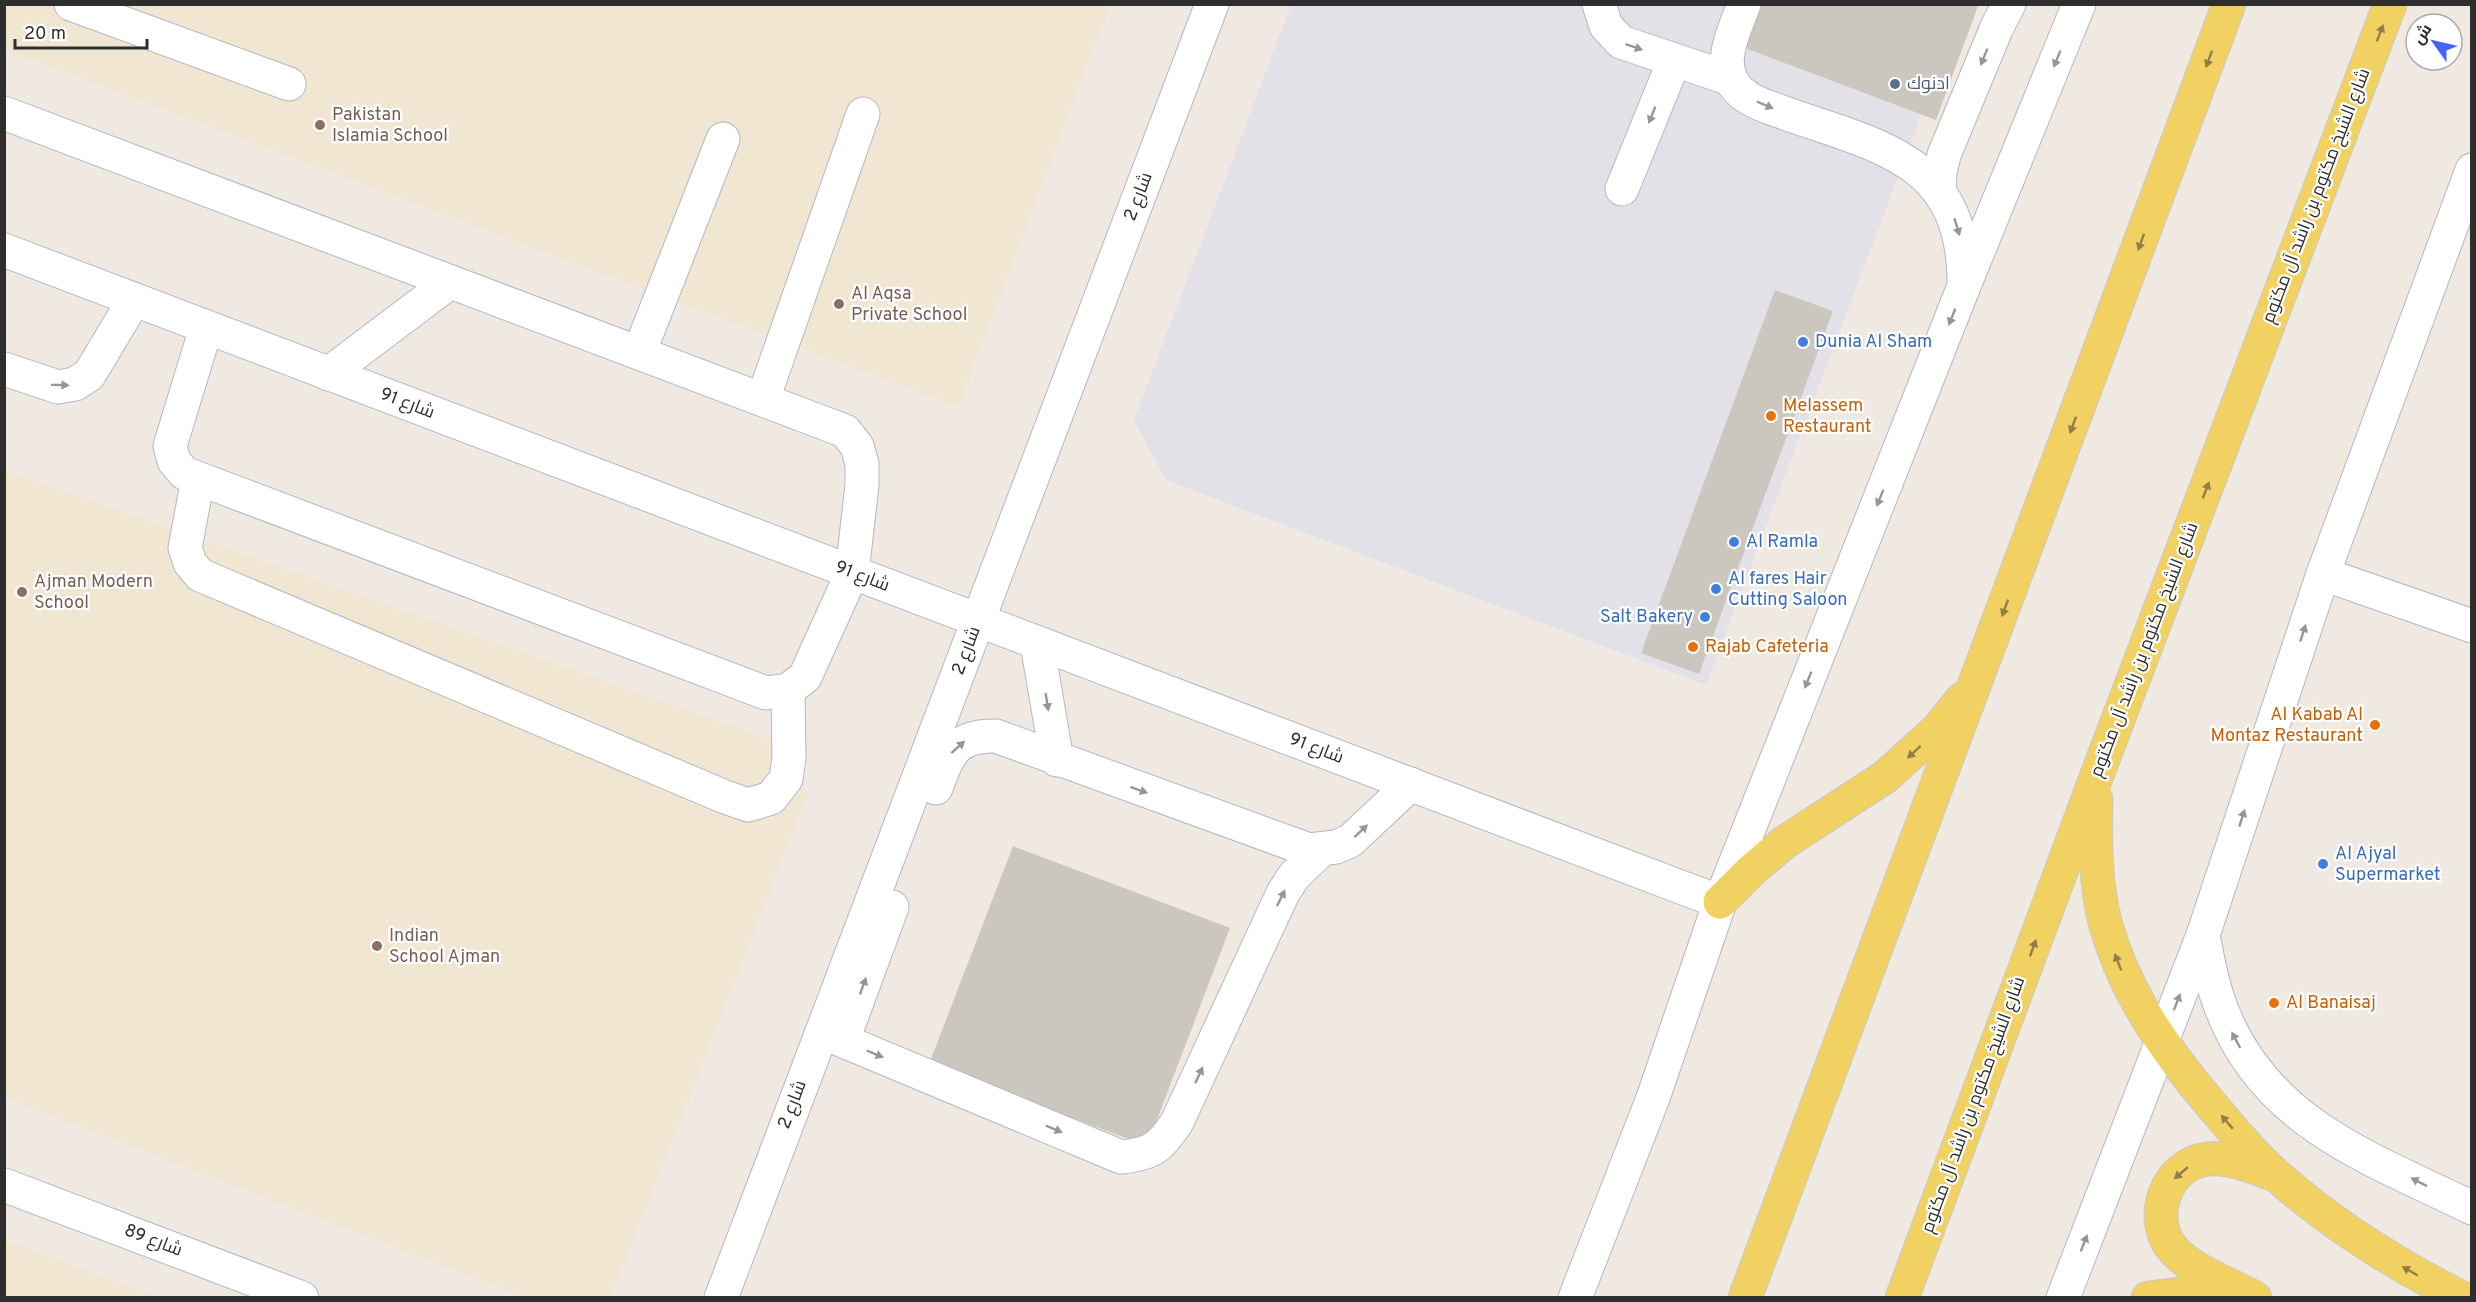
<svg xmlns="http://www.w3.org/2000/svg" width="2476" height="1302" viewBox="0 0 2476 1302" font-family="Overpass,Cairo,sans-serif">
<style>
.industrial{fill:#e3e1e8}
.education{fill:#f0e6d1}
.building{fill:#cbc7bf}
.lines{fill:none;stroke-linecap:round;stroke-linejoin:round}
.minor-casing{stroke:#b4b7c1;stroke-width:35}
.major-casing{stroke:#c9c9c9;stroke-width:35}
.minor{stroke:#fff;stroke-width:33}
.major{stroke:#f2d163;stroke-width:33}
.oneway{fill:#908048}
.oneway2{fill:#969696}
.service-dot{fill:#5c6f8a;stroke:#fff;stroke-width:2}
.education-dot{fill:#8d6e63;stroke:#fff;stroke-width:2}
.shop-dot{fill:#3f7fe0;stroke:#fff;stroke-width:2}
.food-dot{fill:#e8710a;stroke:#fff;stroke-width:2}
.labels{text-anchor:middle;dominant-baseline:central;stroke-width:4.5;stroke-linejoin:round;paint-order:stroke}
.service-label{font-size:18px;fill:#4e5e75;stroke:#fff;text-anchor:start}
.education-label{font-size:18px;fill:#785e54;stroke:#fff;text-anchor:start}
.street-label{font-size:18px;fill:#2e2e2e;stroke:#fff}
.shop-label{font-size:18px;fill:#366cbe;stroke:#fff;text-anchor:start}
.food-label{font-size:18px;fill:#c56008;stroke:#fff;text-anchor:start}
</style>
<rect width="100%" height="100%" fill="#efe9e1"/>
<polygon class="industrial" points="1291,5 1963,5 1706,685 1166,480 1134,420"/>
<g class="education">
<polygon points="4,5 1110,5 958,407 5,50"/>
<polygon points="4,470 784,744 808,794 611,1297 524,1297 5,1098"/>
<polygon points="5,1240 159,1297 5,1297"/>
</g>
<g class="building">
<polygon points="1761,4 1974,4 1978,6 1936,120 1745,48"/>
<polygon points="1775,290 1833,311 1699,674 1641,653"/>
<polygon points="1013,846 1230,928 1147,1146 929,1064"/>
</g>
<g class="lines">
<defs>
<g id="minor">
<polyline points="71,4 289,84"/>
<polyline points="1599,4 1606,26 1621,42 1731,79"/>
<path d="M1744 4C1736 27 1720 56 1731 79 1739 98 1762 105 1779 111 1875 146 1962 156 1964 279"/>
<polyline points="4,113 845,431 857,446 862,464 862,485 852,573 805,677 788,690 766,693 184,473 174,461 170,446 206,328"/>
<polyline points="1622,189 1674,61"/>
<polyline points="1939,191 1940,173 1944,155 1997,27 2009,4"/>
<polyline points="4,250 1720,902"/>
<polyline points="639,353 723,139"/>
<polyline points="4,369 58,387 75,384 89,375 134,300"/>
<polyline points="328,374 450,282"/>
<polyline points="763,399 863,114"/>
<polyline points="198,479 185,548 190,563 200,575 725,797 748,805 771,798 786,779 789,758 788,690"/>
<polyline points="2323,574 2472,626"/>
<polyline points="1037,644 1057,760"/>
<path d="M936 788C949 753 955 735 996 736L1309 850 1336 847 1350 841 1411 784"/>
<path d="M2203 935C2208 960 2212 986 2222 1010 2266 1124 2371 1158 2472 1208"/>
<path d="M822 1032 1121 1157C1152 1154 1160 1148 1177 1122L1283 893 1294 876 1321 850"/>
<polyline points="843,1040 892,907"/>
<polyline points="4,1185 302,1298"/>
<polyline points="721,1298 1212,4"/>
<polyline points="1575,1298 1653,1098 1720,902 1964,286 2079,4"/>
<polyline points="2063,1298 2203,935 2323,574 2472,170"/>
</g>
<g id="major">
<path d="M2096 800C2095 841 2095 882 2105 922 2122 984 2155 1035 2194 1084 2220 1115 2246 1148 2276 1175 2332 1225 2395 1264 2462 1298"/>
<polyline points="1720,902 1753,869 1785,842 1885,777 1937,730 1962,699"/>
<polyline points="1745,1298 2229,4"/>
<polyline points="1902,1298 2097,775 2390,4"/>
<polyline points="2148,1298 2196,1292 2230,1298"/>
<path d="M2255 1298C2230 1284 2189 1270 2172 1248 2147 1217 2167 1163 2208 1159 2229 1157 2250 1166 2270 1173"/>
</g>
</defs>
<use href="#minor" class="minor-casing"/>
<use href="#major" class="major-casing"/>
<use href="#minor" class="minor"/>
<use href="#major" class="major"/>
</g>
<defs><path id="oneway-solid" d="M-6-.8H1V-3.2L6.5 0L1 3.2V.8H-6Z" transform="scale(1.5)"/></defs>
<g class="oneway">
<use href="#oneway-solid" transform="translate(2380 33) rotate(-69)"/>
<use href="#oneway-solid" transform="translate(2209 59) rotate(110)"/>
<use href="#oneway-solid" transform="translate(2141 242) rotate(110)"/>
<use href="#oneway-solid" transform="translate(2073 425) rotate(110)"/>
<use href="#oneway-solid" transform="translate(2206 490) rotate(-69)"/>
<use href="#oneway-solid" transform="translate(2005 608) rotate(110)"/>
<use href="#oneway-solid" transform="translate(1914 752) rotate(137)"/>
<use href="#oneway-solid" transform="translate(2033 948) rotate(-70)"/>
<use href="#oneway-solid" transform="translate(2118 962) rotate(-111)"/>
<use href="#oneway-solid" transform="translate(2227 1122) rotate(-130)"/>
<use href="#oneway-solid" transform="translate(2181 1173) rotate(139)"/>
<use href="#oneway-solid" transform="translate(2410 1271) rotate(-150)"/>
</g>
<g class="oneway2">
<use href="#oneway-solid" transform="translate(1634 47) rotate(19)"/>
<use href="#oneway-solid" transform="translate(1984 57) rotate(112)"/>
<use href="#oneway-solid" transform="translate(2057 59) rotate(112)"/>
<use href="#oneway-solid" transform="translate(1765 105) rotate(23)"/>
<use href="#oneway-solid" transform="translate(1652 115) rotate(112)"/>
<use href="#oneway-solid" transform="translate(1957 227) rotate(73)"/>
<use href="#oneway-solid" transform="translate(1952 317) rotate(112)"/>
<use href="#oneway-solid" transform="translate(60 385) rotate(1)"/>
<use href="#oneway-solid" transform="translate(1880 498) rotate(112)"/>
<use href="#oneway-solid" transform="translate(2303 633) rotate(-72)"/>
<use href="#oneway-solid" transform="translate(1808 680) rotate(112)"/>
<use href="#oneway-solid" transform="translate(1047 702) rotate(81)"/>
<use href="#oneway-solid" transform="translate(958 747) rotate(-42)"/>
<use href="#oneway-solid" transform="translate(1139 790) rotate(20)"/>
<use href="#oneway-solid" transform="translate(2242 818) rotate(-72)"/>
<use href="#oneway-solid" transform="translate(1361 831) rotate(-43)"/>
<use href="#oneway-solid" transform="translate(1281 898) rotate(-63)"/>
<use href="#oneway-solid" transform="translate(863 986) rotate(-70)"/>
<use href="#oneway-solid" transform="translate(2177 1002) rotate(-69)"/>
<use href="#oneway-solid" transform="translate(2236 1040) rotate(-118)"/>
<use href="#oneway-solid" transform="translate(875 1054) rotate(23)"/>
<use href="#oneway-solid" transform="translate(1199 1075) rotate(-65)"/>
<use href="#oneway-solid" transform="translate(1054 1129) rotate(23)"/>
<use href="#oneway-solid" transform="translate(2419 1182) rotate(-153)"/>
<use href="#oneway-solid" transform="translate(2084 1243) rotate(-69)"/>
</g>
<circle class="service-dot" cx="1895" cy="84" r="6"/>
<g class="education-dot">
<circle cx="320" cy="125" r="6"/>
<circle cx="839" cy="304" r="6"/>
<circle cx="22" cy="592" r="6"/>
<circle cx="377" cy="946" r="6"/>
</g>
<g class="shop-dot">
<circle cx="1803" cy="342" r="6"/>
<circle cx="1734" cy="542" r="6"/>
<circle cx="1716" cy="589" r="6"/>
<circle cx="1705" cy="617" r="6"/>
<circle cx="2323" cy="864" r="6"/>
</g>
<g class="food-dot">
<circle cx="1771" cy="416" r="6"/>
<circle cx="1693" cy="647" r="6"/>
<circle cx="2375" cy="725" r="6"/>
<circle cx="2274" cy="1003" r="6"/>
</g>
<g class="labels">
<g class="service-label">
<text x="1907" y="84">ادنوك</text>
</g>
<g class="education-label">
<text x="332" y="115">Pakistan<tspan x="332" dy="21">Islamia School</tspan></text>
<text x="851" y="294">Al Aqsa<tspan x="851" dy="21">Private School</tspan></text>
<text x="34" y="582">Ajman Modern<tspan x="34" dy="21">School</tspan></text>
<text x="389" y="936">Indian<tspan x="389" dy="21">School Ajman</tspan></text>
</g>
<g class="street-label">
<text transform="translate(2317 196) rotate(-69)">شارع الشيخ مكتوم بن راشد آل مكتوم</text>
<text transform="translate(1139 197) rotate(-69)">شارع 2</text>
<text transform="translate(407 404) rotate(21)">شارع 91</text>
<text transform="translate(862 577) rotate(21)">شارع 91</text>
<text transform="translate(2145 650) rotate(-69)">شارع الشيخ مكتوم بن راشد آل مكتوم</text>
<text transform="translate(967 651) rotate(-69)">شارع 2</text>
<text transform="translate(1316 749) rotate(21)">شارع 91</text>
<text transform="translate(793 1105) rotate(-69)">شارع 2</text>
<text transform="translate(1974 1105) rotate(-70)">شارع الشيخ مكتوم بن راشد آل مكتوم</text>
<text transform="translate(153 1241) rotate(21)">شارع 89</text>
</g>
<g class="shop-label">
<text x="1815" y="342">Dunia Al Sham</text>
<text x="1746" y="542">Al Ramla</text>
<text x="1728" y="579">Al fares Hair<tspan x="1728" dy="21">Cutting Saloon</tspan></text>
<text x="1693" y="617" text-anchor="end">Salt Bakery</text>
<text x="2335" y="854">Al Ajyal<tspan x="2335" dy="21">Supermarket</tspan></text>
</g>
<g class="food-label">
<text x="1783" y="406">Melassem<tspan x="1783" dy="21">Restaurant</tspan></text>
<text x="1705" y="647">Rajab Cafeteria</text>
<text x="2363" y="715" text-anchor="end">Al Kabab Al<tspan x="2363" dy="21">Montaz Restaurant</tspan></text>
<text x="2286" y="1003">Al Banaisaj</text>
</g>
</g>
<rect width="2476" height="1302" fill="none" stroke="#2e2e2e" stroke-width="12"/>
<g transform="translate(2434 42) rotate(304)"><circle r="28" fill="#ffffff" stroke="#ababab" stroke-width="1.5"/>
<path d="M0-4.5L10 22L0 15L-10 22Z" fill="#4264fb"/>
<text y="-9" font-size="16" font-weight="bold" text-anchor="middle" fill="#2e2e2e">ش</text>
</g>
<path d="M15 39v9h132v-9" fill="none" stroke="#2e2e2e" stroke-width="3"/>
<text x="24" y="39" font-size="18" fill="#2e2e2e" stroke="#ffffff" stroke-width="4.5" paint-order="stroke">20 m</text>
</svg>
